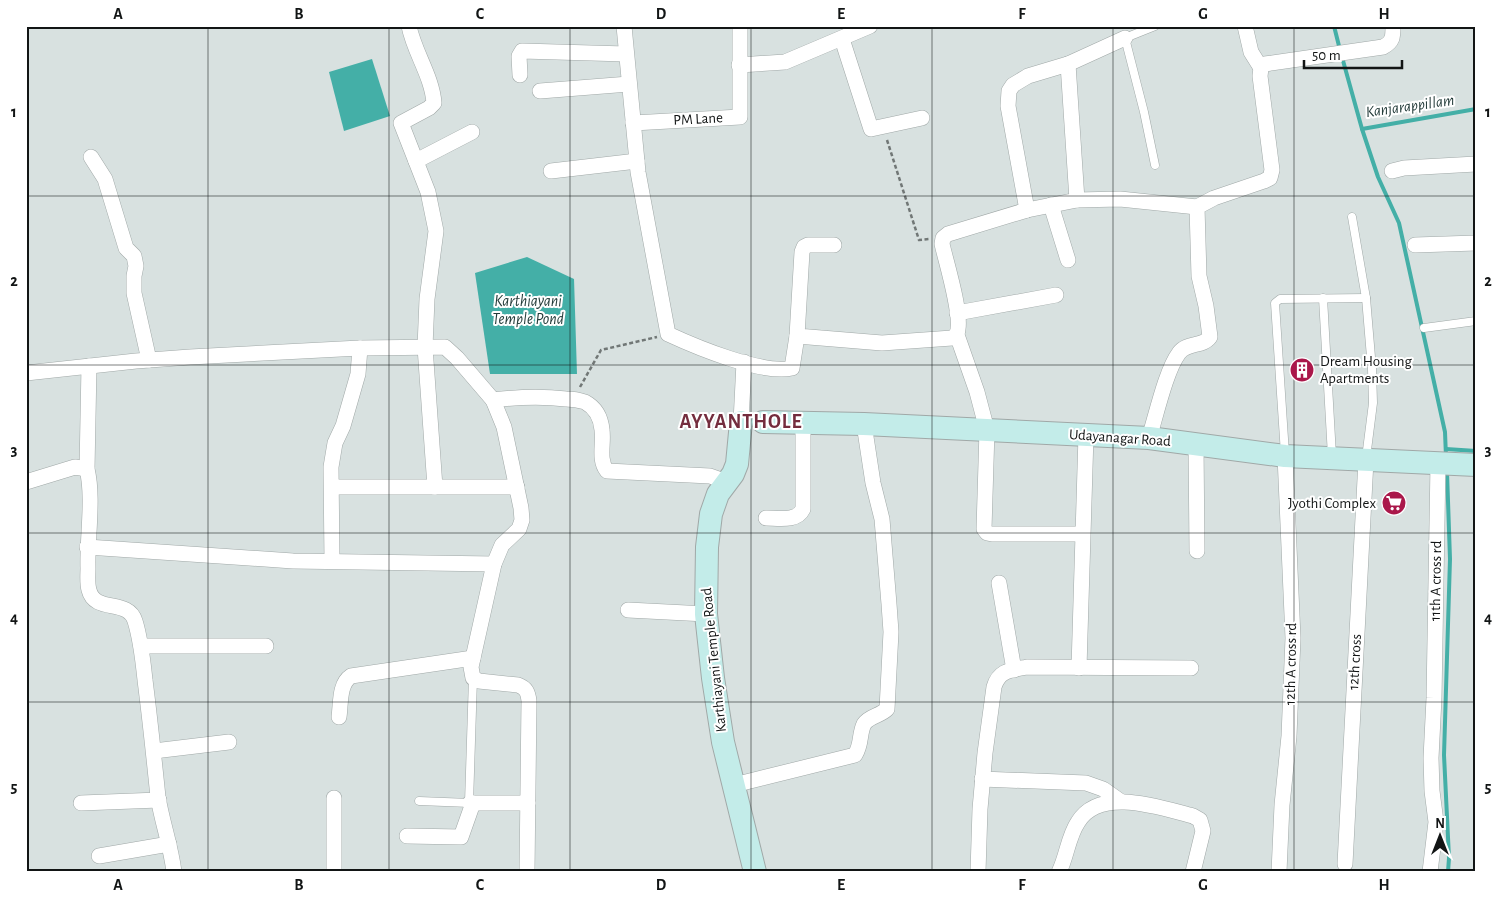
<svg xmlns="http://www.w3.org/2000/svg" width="1502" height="898" viewBox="0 0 1502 898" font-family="'Alegreya Sans',sans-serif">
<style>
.water{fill:#44afa7}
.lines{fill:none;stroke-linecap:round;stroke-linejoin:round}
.stream{stroke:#44afa7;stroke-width:4}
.lane-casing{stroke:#a0a8a7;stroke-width:9}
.street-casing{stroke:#a0a8a7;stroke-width:16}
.secondary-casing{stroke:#a0a8a7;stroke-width:24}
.path{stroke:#717776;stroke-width:2.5;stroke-dasharray:4 2.5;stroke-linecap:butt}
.lane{stroke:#fff;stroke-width:8}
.street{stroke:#fff;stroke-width:15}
.secondary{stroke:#c3ece9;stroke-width:22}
.grid{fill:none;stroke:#121515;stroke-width:1;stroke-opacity:0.55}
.labels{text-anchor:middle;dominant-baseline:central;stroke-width:4;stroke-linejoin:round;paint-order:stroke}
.street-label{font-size:15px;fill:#121515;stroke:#fff}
.poi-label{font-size:15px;fill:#121515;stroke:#fff;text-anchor:start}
.water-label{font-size:16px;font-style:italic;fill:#233b39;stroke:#fff}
.district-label{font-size:20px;font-weight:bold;letter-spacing:1px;fill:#742d3e;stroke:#fff}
.neatline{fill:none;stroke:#121515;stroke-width:2}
.grid-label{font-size:16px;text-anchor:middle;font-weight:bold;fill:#121515}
</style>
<rect width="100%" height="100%" fill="#d8e1e0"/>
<g class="water">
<polygon points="372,59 390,116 344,131 329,72"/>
<polygon points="527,257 574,279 577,374 490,374 475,273"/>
</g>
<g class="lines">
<g class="stream">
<polyline points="1334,26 1340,50"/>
<polyline points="1342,57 1362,129 1476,109"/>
<polyline points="1362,129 1378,177 1399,223 1445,432 1446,457"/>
<polyline points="1446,449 1476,451"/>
<polyline points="1447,472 1450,559 1444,755 1449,858 1448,872"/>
</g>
<defs>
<g id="lane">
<polyline points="1155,26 1125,38 1144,112 1155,165"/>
<polyline points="1352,217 1366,298 1372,369 1373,403 1366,458"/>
<polyline points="1323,298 1332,456"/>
<polyline points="1424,328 1476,321"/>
<polyline points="1285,454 1275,303 1280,299 1366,298"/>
<polyline points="419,801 470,803"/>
<polyline points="469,803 473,678"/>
</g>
<g id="street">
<path d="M409 26C414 52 432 76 434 103L429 108 401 123 428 192 436 231 427 299 425 347 435 487"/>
<path d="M624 26 638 172 668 334C696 347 763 375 792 368L797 336"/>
<polyline points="1245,26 1251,52 1261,68"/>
<polyline points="842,39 871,129 922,118"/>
<polyline points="739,65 785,62 870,26"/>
<polyline points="520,75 519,56 522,51 626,54"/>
<polyline points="540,91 629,84"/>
<polyline points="633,123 740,117 740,26"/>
<polyline points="91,157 105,179 126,248 134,256 136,266 134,276 134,293 149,360"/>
<polyline points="416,161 472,132"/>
<polyline points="551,171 637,161"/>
<polyline points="1392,171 1404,168 1476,164"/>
<polyline points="1077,200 1120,199 1197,207"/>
<polyline points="1051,205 1068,260"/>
<polyline points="1027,210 1008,106 1009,91 1013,85 1028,76 1068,64 1125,38"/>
<path d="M834 245H808L804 247 802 252 797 336 882 343 952 338C955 336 958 334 958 329 961 311 947 265 942 244L943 238 948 234 1027 210 1077 200 1068 64"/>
<polyline points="1415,245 1476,243"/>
<polyline points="957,313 1056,295"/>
<polyline points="957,335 977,392 987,430 984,529 987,533 992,534 1082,534"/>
<path d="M89 366 87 469C94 498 87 537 88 568 88 575 87 583 89 590 95 614 128 598 135 621 141 640 143 661 145 680 150 719 154 758 158 797 162 822 171 846 174 872"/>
<path d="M26 373 136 361 190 357 360 348 445 347 457 358 493 400 504 427 521 508 522 520 519 529 502 545 494 564 471 667 473 678 479 681 518 685C526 688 528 692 529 701L527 872"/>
<path d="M493 400C518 397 541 396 566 399 572 399 579 400 585 402 596 408 601 418 602 430 604 443 598 460 607 471L710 476 727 482"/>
<polyline points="741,422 744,362"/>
<path d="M1149 438C1156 416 1166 370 1179 353 1187 342 1203 347 1210 337L1206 306 1199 276 1197 207 1214 198 1264 181 1270 178 1272 170 1260 76 1261 68 1265 64 1383 47C1393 42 1393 37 1393 26"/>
<polyline points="1196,444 1197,551"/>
<polyline points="26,482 75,467 87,469"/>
<polyline points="332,487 517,487"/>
<path d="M766 518C778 518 797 522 803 509V423"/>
<polyline points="87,547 293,561 494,564"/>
<polyline points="332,561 331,467 335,443 343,426 358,374 360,348"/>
<polyline points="999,583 1014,670"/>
<polyline points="628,610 706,614"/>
<polyline points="141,646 266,646"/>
<polyline points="1079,668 1086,435"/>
<path d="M339 717C341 703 339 684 351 676L473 658"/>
<polyline points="154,751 229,742"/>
<polyline points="982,779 1086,783 1103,789 1120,801"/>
<path d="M734 785 855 755C862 744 859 734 864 724 869 716 880 716 887 709L891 632 889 604 882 519 873 483 864 424"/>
<polyline points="334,798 334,872"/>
<polyline points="81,803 159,800"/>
<polyline points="470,803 528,803"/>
<polyline points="407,836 461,837 473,803"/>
<polyline points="99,856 169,844"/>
<polyline points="1345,864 1366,460"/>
<path d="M978 872 980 809 985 753 994 687C999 670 1011 670 1027 667L1191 668"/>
<path d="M1059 872C1067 856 1068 837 1078 822 1100 786 1161 808 1193 816L1200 820 1203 831 1193 872"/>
<polyline points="1279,872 1282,805 1289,736 1293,638 1285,456"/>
<polyline points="1430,872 1436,822 1432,791 1431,758 1434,698 1438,464"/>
</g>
<g id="secondary">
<polyline points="741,422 737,464 733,474 718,494 711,514 707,547 706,614 713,678 723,742 755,872"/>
<polyline points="763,422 864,424 1149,438 1285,456 1476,465"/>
</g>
</defs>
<use href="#lane" class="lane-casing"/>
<use href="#street" class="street-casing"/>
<use href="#secondary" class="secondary-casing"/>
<g class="path">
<polyline points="887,140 919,240 929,239"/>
<polyline points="580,387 601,350 657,337"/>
</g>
<use href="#lane" class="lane"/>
<use href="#street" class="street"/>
<use href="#secondary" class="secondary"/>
</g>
<path class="grid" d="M208 26V872M389 26V872M570 26V872M751 26V872M932 26V872M1113 26V872M1294 26V872M26 196H1476M26 365H1476M26 533H1476M26 702H1476"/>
<defs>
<symbol id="building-disc" viewBox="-11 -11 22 22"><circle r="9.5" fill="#aa174a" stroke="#fff"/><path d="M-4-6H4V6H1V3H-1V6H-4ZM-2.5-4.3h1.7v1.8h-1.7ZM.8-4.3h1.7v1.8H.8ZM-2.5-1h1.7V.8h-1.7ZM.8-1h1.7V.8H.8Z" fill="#fff"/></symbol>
<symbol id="supermarket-disc" viewBox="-11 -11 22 22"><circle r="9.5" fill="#aa174a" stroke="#fff"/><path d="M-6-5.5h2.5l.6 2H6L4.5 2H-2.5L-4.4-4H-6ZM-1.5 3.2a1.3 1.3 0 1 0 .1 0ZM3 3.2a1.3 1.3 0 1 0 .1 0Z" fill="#fff"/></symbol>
</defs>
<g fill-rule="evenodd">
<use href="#building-disc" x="1288" y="356" width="28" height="28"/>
<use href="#supermarket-disc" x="1380" y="489" width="28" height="28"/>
</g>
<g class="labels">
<g class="street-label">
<text transform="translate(698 119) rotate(-3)">PM Lane</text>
<text transform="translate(1120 438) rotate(4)">Udayanagar Road</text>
<text transform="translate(1436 581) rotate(-89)">11th A cross rd</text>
<text transform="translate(714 660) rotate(-96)">Karthiayani Temple Road</text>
<text transform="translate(1355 662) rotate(-87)">12th cross</text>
<text transform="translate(1291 664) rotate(-89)">12th A cross rd</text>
</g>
<g class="poi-label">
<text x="1320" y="361">Dream Housing<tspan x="1320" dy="17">Apartments</tspan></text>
<text x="1376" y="503" text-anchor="end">Jyothi Complex</text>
</g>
<g class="water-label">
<text transform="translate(1410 106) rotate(-8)">Kanjarappillam</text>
<text x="528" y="301">Karthiayani<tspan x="528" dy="18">Temple Pond</tspan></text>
</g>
<g class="district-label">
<text x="741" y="422">AYYANTHOLE</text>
</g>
</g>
<rect width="1502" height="898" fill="none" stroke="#ffffff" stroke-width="55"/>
<g transform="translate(1440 836)" stroke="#ffffff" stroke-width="4" paint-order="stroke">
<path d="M0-4L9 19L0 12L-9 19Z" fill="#121515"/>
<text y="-8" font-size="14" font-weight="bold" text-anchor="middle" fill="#121515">N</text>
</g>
<path d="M1304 60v8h98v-8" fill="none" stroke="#121515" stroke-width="2.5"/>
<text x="1312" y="60" font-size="15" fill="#121515" stroke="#ffffff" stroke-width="4" paint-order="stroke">50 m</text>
<rect x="28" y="28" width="1446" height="842" class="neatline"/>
<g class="grid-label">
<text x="118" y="19">A</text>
<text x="299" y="19">B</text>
<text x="480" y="19">C</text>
<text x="661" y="19">D</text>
<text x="841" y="19">E</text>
<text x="1022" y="19">F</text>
<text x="1203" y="19">G</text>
<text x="1384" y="19">H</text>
<text x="14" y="117">1</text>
<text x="1488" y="117">1</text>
<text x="14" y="286">2</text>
<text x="1488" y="286">2</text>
<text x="14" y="455">3</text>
<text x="1488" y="455">3</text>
<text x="14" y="623">4</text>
<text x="1488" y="623">4</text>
<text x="14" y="792">5</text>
<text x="1488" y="792">5</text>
<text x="118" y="890">A</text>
<text x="299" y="890">B</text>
<text x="480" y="890">C</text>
<text x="661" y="890">D</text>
<text x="841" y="890">E</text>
<text x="1022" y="890">F</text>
<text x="1203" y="890">G</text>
<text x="1384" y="890">H</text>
</g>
</svg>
